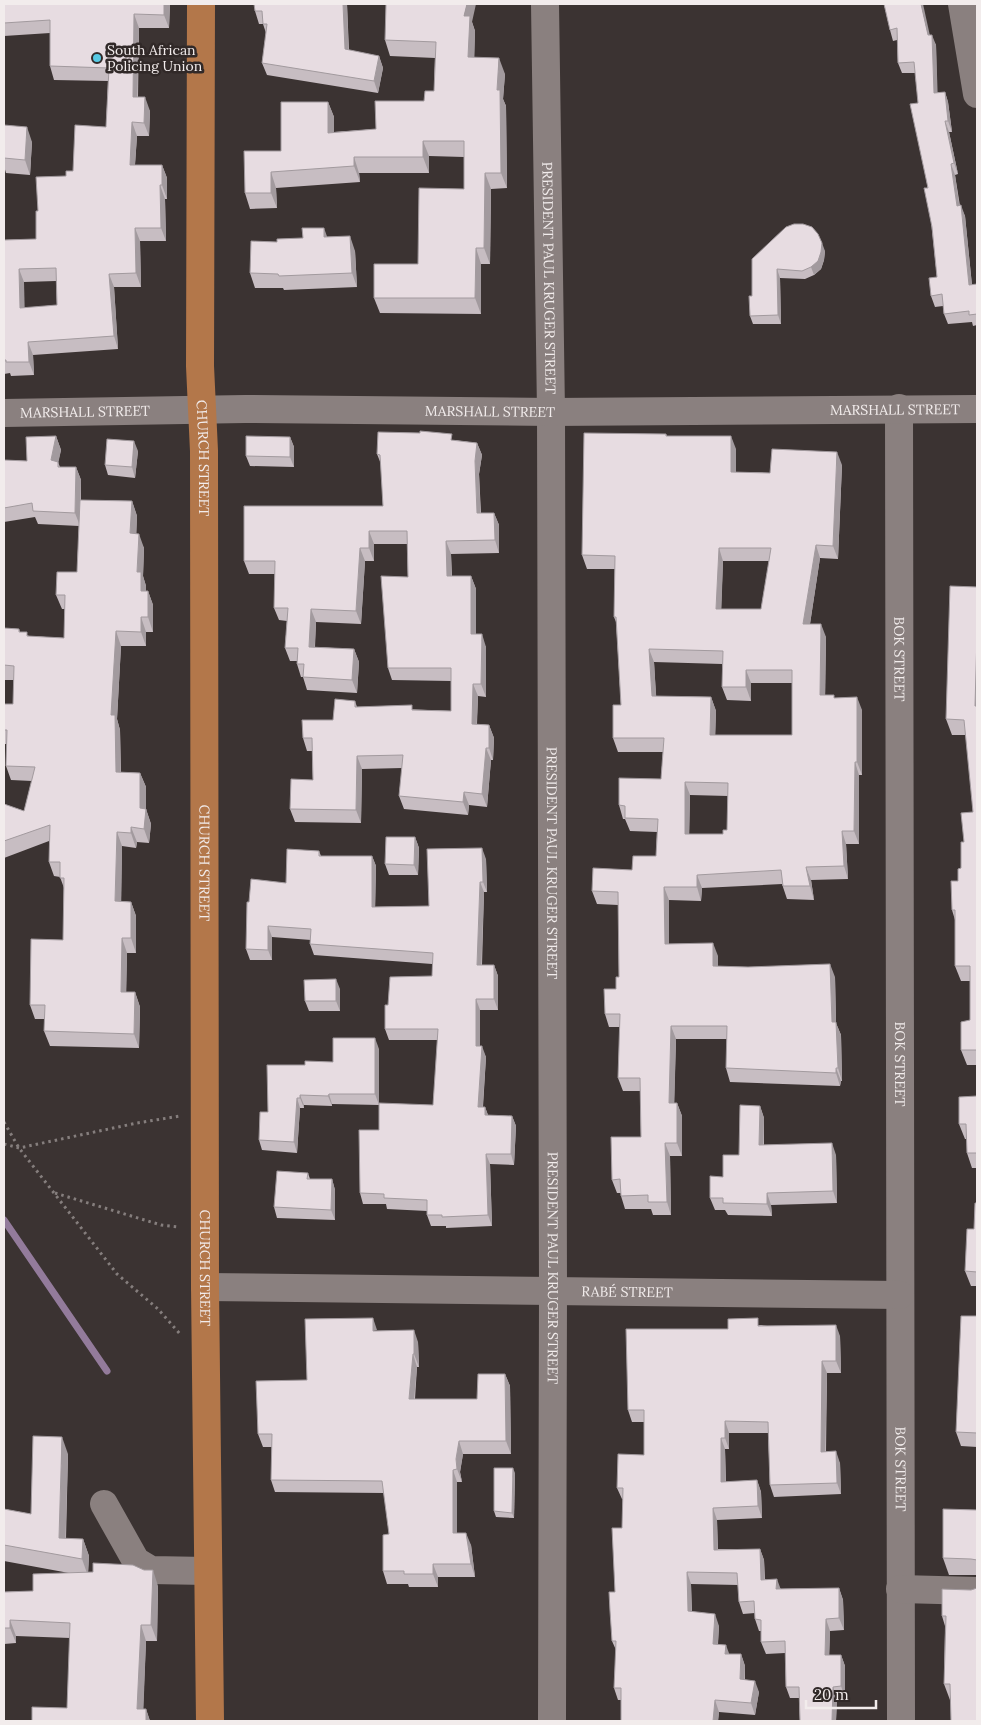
<svg xmlns="http://www.w3.org/2000/svg" width="981" height="1725" viewBox="0 0 981 1725" font-family="Lora,serif">
<style>
.lines{fill:none;stroke-linecap:round;stroke-linejoin:round}
.stream{stroke:#937b9b;stroke-width:7}
.path{stroke:#857e7d;stroke-width:3;stroke-dasharray:2.5 4;stroke-linecap:butt}
.minor{stroke:#8a807f;stroke-width:28}
.major{stroke:#b3774a;stroke-width:28}
.wall{fill:#c7bdc2;fill-rule:evenodd}
.shaded-wall{fill:#a29a9e}
.building{fill:#e7dce1;stroke:#a29a9e;fill-rule:evenodd}
.poi-dot{fill:#58c9e3;stroke:#312928;stroke-width:2}
.labels{text-anchor:middle;dominant-baseline:central;stroke-width:5;stroke-linejoin:round;paint-order:stroke}
.poi-label{font-size:14px;fill:#f2ecec;stroke:#312928;text-anchor:start}
.street-label{font-size:14px;fill:#f2ecec;stroke:#312928}
</style>
<rect width="100%" height="100%" fill="#3b3332"/>
<g class="lines">
<polyline class="stream" points="4,1220 107,1371"/>
<g class="path">
<polyline points="4,1122 19,1148 117,1274 158,1309 180,1334"/>
<polyline points="4,1144 19,1148 137,1123 180,1116"/>
<polyline points="55,1193 161,1225 179,1227"/>
</g>
<g class="minor">
<path id="s1" d="M545 4 551 412 553 1292 552 1721"/>
<polyline points="962,4 977,94"/>
<path id="s2" d="M899 408 901 1721"/>
<path id="s3" d="M4 413 245 409 551 412 977 409"/>
<path id="s4" d="M205 1287 900 1295"/>
<polyline points="104,1504 136,1561 151,1570 207,1571"/>
<polyline points="900,1589 977,1591"/>
</g>
<path class="major" id="s5" d="M201 4 200 366 204 451 205 1287 210 1721"/>
</g>
<g class="wall">
<path d="M4 4H170L169 28H139L138 97 150 111 149 136H137L135 165H162L167 178V199H165L166 241H140L141 287H114L118 349 33 355 34 375 11 376 10 373 4 374V240L36 239 38 211 66 176 73 171 106 127 108 81 54 80 50 66V33L4 36ZM56 281 57 305 24 308V282Z"/>
<polygon points="347,4 349,50 379,56 383,68 378,93 267,75 262,63 266,33 263,24 259,24 255,11"/>
<polygon points="884,4 930,35 936,45 937,92 945,92 948,102 952,132 949,132 958,174 955,175 960,206 965,216 972,285 977,284 977,325 973,326 972,322 948,324 944,314 943,306 935,307 931,296 937,277 915,73 902,73 898,63 897,40 893,41 890,30"/>
<polygon points="472,22 475,31 474,57 505,74 503,99 506,106 507,188 491,189 490,264 481,264 481,314 380,313 374,298 418,264 464,189 464,157 429,156 429,173 359,173 360,182 276,188 277,208 250,209 245,193 281,151 328,102 334,117 334,132 376,129 424,101 434,91 435,58 390,56 385,40"/>
<polygon points="4,125 32,142 30,175 6,173 4,166"/>
<polygon points="786,227 825,251 824,260 821,269 814,275 805,279 780,278 781,324 753,324 750,316 752,296"/>
<polygon points="327,237 355,251 357,287 284,290 283,288 255,288 250,273 277,242"/>
<path d="M666 434 667 436 736 449V472L770 473 842 465 838 559 820 558 810 624 826 637 825 695 835 698 862 710V775H859V844H846L848 879 811 880 814 900 787 899 782 884 702 888 701 901 669 900V944L718 956V966L835 977 836 1023 841 1035 842 1081H841L840 1086 730 1082 726 1068 727 1039H676L674 1103H677L682 1116V1156H670L671 1215H653L651 1209H625L621 1196V1193H617L612 1180 641 1137 640 1091H623L618 1078 620 1027H609L605 1014 616 989 619 977 618 905 597 904 592 891 632 870 656 856 657 832 630 831 625 819H623L619 805 661 779 663 752H618L613 738 621 705 616 622 614 617 615 569H587L582 555ZM723 561H769L761 609H721ZM654 662 722 664V687L727 700 751 701V683H792V735H715L716 711 711 697 656 696ZM690 795 728 796 727 830 723 834H689Z"/>
<polygon points="56,436 61,450 58,462 60,467 76,467 81,480 81,500 132,501 137,516 136,534 144,548 143,576 146,586 146,591 148,591 153,605 153,632 146,632 146,646 121,646 117,719 120,730 121,772 140,773 146,787 146,809 151,824 149,843 137,842 136,848 122,846 121,901 131,902 136,916 136,953 127,953 126,992 135,992 140,1007 139,1048 50,1046 44,1031 45,1019 35,1019 30,1005 63,940 64,888 60,877 54,876 49,862 49,841 4,858 4,804 24,811 32,781 11,780 6,766 7,744 4,744 4,704 13,704 14,680 4,680 4,628 19,629 20,632 29,636 64,638 65,609 62,609 56,595 77,572 79,526 38,524 35,517 4,522 4,460 27,461"/>
<polygon points="290,437 294,447 294,467 250,466 246,456"/>
<polygon points="454,440 477,443 482,455 479,474 481,513 494,513 499,525 499,553 451,554 452,576 471,576 476,589 476,634 486,647 486,697 478,696 477,724 489,725 494,738 493,760 491,760 487,807 469,805 468,815 404,809 399,796 402,768 362,769 361,823 295,822 290,809 313,780 312,751 307,751 303,738 333,720 355,701 357,707 451,711 451,681 392,680 388,668 408,577 407,544 374,544 374,561 365,561 361,624 316,622 315,647 354,649 359,662 357,693 307,690 303,677 301,677 297,664 297,661 290,661 285,648 287,621 279,620 274,608 275,574 249,574 244,561 383,506 381,464 377,454"/>
<polygon points="138,451 135,478 108,475 105,465"/>
<polygon points="977,587 977,1065 967,1065 961,1050 970,1020 970,981 961,981 955,966 955,920 952,910 961,868 964,842 973,812 966,735 952,735 946,719"/>
<polygon points="415,837 419,848 418,875 389,875 385,864"/>
<polygon points="319,851 321,856 372,856 376,866 375,907 429,906 486,859 487,892 484,892 482,965 494,965 498,976 498,1010 480,1010 480,1046 486,1057 483,1107 485,1107 488,1115 512,1116 516,1126 514,1165 490,1164 492,1226 446,1228 446,1226 431,1226 427,1215 427,1211 387,1209 386,1204 363,1204 360,1193 379,1130 433,1105 438,1040 389,1040 385,1029 388,1005 432,976 432,964 314,955 310,944 311,940 272,937 272,960 250,960 246,949 249,902 286,883"/>
<polygon points="340,989 340,1011 309,1011 305,1001"/>
<polygon points="379,1049 379,1105 332,1104 332,1106 304,1105 304,1108 300,1108 297,1153 262,1150 259,1140 268,1112 305,1065 333,1062"/>
<polygon points="977,1096 977,1168 972,1168 967,1153 967,1139 965,1139 959,1124"/>
<polygon points="760,1106 764,1118 764,1145 836,1155 837,1203 771,1205 772,1216 728,1215 725,1210 715,1210 710,1198 723,1177 739,1155"/>
<polygon points="308,1173 310,1179 332,1179 335,1190 335,1220 277,1218 274,1207"/>
<polygon points="977,1203 977,1286 971,1286 965,1271 974,1229"/>
<polygon points="977,1316 977,1447 961,1446 956,1432"/>
<polygon points="761,1325 840,1336 841,1373 827,1373 826,1452 840,1463 841,1494 774,1497 770,1485 768,1433 729,1433 729,1449 725,1449 726,1482 757,1480 761,1492 762,1518 717,1520 718,1549 760,1549 764,1560 765,1579 781,1589 839,1588 843,1600 844,1630 830,1631 829,1655 841,1655 845,1666 845,1698 837,1698 836,1721 800,1721 799,1698 790,1698 786,1687 785,1653 766,1654 761,1642 761,1631 759,1631 755,1619 755,1613 743,1614 739,1602 738,1585 691,1584 692,1612 719,1626 718,1644 729,1654 741,1654 745,1666 745,1680 759,1692 755,1715 719,1712 718,1721 621,1721 621,1700 618,1700 614,1688 616,1650 612,1641 615,1592 622,1528 623,1499 622,1499 617,1488 644,1455 644,1422 632,1422 628,1410 728,1329"/>
<polygon points="377,1331 418,1342 419,1367 417,1367 415,1399 477,1399 505,1374 510,1386 511,1454 463,1454 460,1472 462,1482 457,1482 457,1533 471,1545 475,1577 438,1577 438,1587 409,1587 408,1584 387,1584 383,1571 389,1534 384,1493 275,1492 271,1480 272,1447 263,1447 258,1434 307,1380"/>
<polygon points="68,1454 66,1539 83,1539 89,1556 88,1572 158,1586 157,1641 146,1641 143,1709 146,1709 150,1721 32,1721 67,1708 70,1638 16,1636 16,1643 4,1644 4,1592 33,1591 69,1573 4,1561 4,1509 31,1514"/>
<polygon points="515,1473 514,1518 496,1517 494,1511"/>
<polygon points="977,1510 977,1575 949,1575 943,1558"/>
<polygon points="971,1590 950,1700 944,1684 945,1626 942,1616"/>
</g>
<g class="shaded-wall">
<polygon points="164,4 170,4 169,28 164,15"/>
<polygon points="343,4 347,4 349,62 345,49"/>
<polygon points="467,4 476,4 472,22 475,31 474,73 468,57 464,16"/>
<polygon points="921,4 923,4 932,45 928,35"/>
<polygon points="134,14 139,28 137,110 133,97"/>
<polygon points="932,35 936,45 938,104 934,93"/>
<polygon points="379,56 383,68 378,93 374,81"/>
<polygon points="499,58 505,74 503,99 506,106 507,188 501,173 497,90"/>
<polygon points="945,92 948,102 952,132 948,121"/>
<polygon points="145,97 150,111 149,136 144,123"/>
<polygon points="328,102 334,117 334,148 328,133"/>
<polygon points="945,121 949,132 958,174 954,163"/>
<polygon points="132,122 137,136 134,178 130,165"/>
<polygon points="27,127 32,142 30,175 25,160"/>
<polygon points="423,141 429,156 429,173 423,157"/>
<polygon points="354,157 359,173 360,182 354,166"/>
<polygon points="951,164 955,175 961,217 957,206"/>
<polygon points="162,165 167,178 167,199 162,185"/>
<polygon points="271,172 276,188 277,208 271,193"/>
<polygon points="485,173 491,189 490,264 484,248"/>
<polygon points="160,185 165,199 166,241 161,228"/>
<polygon points="961,205 965,216 973,296 969,285"/>
<polygon points="135,228 140,241 141,287 136,273"/>
<polygon points="324,228 329,242 324,237"/>
<polygon points="350,236 355,251 357,287 352,273"/>
<polygon points="822,243 825,251 824,260 821,269 814,275 811,267"/>
<polygon points="476,248 481,264 481,314 475,298"/>
<polygon points="19,269 24,282 25,321 20,308"/>
<polygon points="777,269 780,278 781,324 778,315"/>
<polygon points="109,274 114,287 118,349 114,336"/>
<polygon points="28,342 33,355 34,375 29,362"/>
<polygon points="56,436 61,450 56,474 51,460"/>
<polygon points="731,436 736,449 736,485 731,472"/>
<polygon points="290,437 294,447 294,467 290,457"/>
<polygon points="134,441 138,451 135,478 132,467"/>
<polygon points="477,443 482,455 479,474 481,525 477,513 475,461"/>
<polygon points="837,452 842,465 838,559 833,546"/>
<polygon points="76,467 81,480 80,526 75,513"/>
<polygon points="132,501 137,516 136,548 130,533"/>
<polygon points="494,513 499,525 499,553 495,540"/>
<polygon points="369,531 374,544 374,561 369,548"/>
<polygon points="139,534 144,548 143,576 146,586 146,605 141,591 137,572"/>
<polygon points="446,541 451,554 452,588 447,576"/>
<polygon points="816,545 820,558 808,637 803,624"/>
<polygon points="360,548 365,561 361,624 356,611"/>
<polygon points="719,548 723,561 721,622 716,609"/>
<polygon points="471,576 476,589 476,647 471,634"/>
<polygon points="148,591 153,605 153,632 148,617"/>
<polygon points="311,609 316,622 314,659 309,647"/>
<polygon points="141,617 146,632 146,646 141,632"/>
<polygon points="821,624 826,637 825,708 820,695"/>
<polygon points="116,631 121,646 117,719 120,730 121,787 116,772 111,715"/>
<polygon points="482,634 486,647 486,697 481,684"/>
<polygon points="977,635 977,711 975,706"/>
<polygon points="354,649 359,662 357,693 352,680"/>
<polygon points="649,649 654,662 657,709 652,696"/>
<polygon points="746,670 751,683 751,701 746,687"/>
<polygon points="473,684 478,696 476,737 472,724"/>
<polygon points="711,697 716,711 715,748 710,735"/>
<polygon points="857,697 862,710 862,775 857,762"/>
<polygon points="489,725 494,738 493,760 489,748"/>
<polygon points="486,748 491,760 487,807 482,794"/>
<polygon points="357,756 362,769 361,823 356,810"/>
<polygon points="855,762 859,775 859,844 854,831"/>
<polygon points="140,773 146,787 146,814 146,809 151,824 149,843 144,829 140,808"/>
<polygon points="685,782 690,795 689,847 685,834"/>
<polygon points="464,792 469,805 468,815 463,802"/>
<polygon points="131,827 137,842 136,848 131,833"/>
<polygon points="842,831 846,844 848,879 844,866"/>
<polygon points="117,832 122,846 121,916 115,901"/>
<polygon points="415,837 419,848 418,875 414,865"/>
<polygon points="482,848 486,859 487,892 483,882"/>
<polygon points="372,856 376,866 375,917 372,907"/>
<polygon points="806,867 811,880 814,900 810,886"/>
<polygon points="697,875 702,888 701,901 697,887"/>
<polygon points="480,882 484,892 481,975 477,965"/>
<polygon points="664,887 669,900 669,957 665,944"/>
<polygon points="131,902 136,916 136,953 131,938"/>
<polygon points="268,926 272,937 272,960 268,950"/>
<polygon points="122,938 127,953 126,1006 121,992"/>
<polygon points="713,943 718,956 718,979 713,966"/>
<polygon points="830,964 835,977 836,1023 841,1035 842,1081 838,1068 832,1022"/>
<polygon points="494,965 498,976 498,1010 494,999"/>
<polygon points="336,979 340,989 340,1011 336,1001"/>
<polygon points="135,992 140,1007 139,1048 134,1034"/>
<polygon points="476,999 480,1010 480,1057 476,1046"/>
<polygon points="671,1026 676,1039 674,1116 669,1103"/>
<polygon points="375,1038 379,1049 379,1105 375,1094"/>
<polygon points="482,1046 486,1057 482,1117 478,1107"/>
<polygon points="836,1068 841,1081 840,1086 836,1073"/>
<polygon points="329,1094 332,1104 332,1106 328,1096"/>
<polygon points="300,1095 304,1105 304,1108 300,1098"/>
<polygon points="297,1098 300,1108 297,1153 294,1142"/>
<polygon points="677,1103 682,1116 682,1156 677,1143"/>
<polygon points="760,1106 764,1118 763,1158 759,1145"/>
<polygon points="485,1107 489,1118 485,1115"/>
<polygon points="512,1116 516,1126 514,1165 511,1154"/>
<polygon points="665,1143 670,1156 671,1215 667,1202"/>
<polygon points="832,1143 836,1155 837,1203 833,1191"/>
<polygon points="486,1154 490,1164 492,1226 488,1215"/>
<polygon points="332,1179 335,1190 335,1220 331,1210"/>
<polygon points="767,1193 771,1205 772,1216 767,1204"/>
<polygon points="373,1318 377,1330 373,1331"/>
<polygon points="836,1325 840,1336 841,1373 836,1361"/>
<polygon points="414,1330 418,1342 419,1367 414,1354"/>
<polygon points="413,1354 417,1367 413,1411 409,1399"/>
<polygon points="822,1361 827,1373 825,1463 821,1452"/>
<polygon points="505,1374 510,1386 511,1454 506,1441"/>
<polygon points="725,1421 729,1433 729,1449 725,1438"/>
<polygon points="62,1437 68,1454 65,1555 59,1538"/>
<polygon points="721,1438 725,1449 726,1493 721,1482"/>
<polygon points="459,1441 463,1454 460,1472 462,1482 457,1469 456,1459"/>
<polygon points="836,1451 840,1463 841,1494 837,1483"/>
<polygon points="513,1468 515,1473 514,1518 512,1513"/>
<polygon points="453,1470 457,1482 457,1545 453,1533"/>
<polygon points="757,1480 761,1492 762,1518 758,1506"/>
<polygon points="713,1508 717,1520 718,1561 714,1550"/>
<polygon points="466,1533 471,1545 475,1577 471,1564"/>
<polygon points="83,1539 89,1556 88,1576 82,1559"/>
<polygon points="760,1549 764,1560 765,1591 761,1580"/>
<polygon points="433,1564 438,1577 438,1587 433,1574"/>
<polygon points="153,1570 158,1586 157,1641 151,1625"/>
<polygon points="687,1572 691,1584 692,1623 688,1611"/>
<polygon points="777,1579 781,1590 776,1589"/>
<polygon points="839,1588 843,1600 844,1630 839,1618"/>
<polygon points="715,1614 719,1626 717,1655 713,1644"/>
<polygon points="826,1619 830,1631 829,1666 825,1655"/>
<polygon points="10,1620 16,1636 16,1643 10,1628"/>
<polygon points="141,1625 146,1641 143,1721 137,1709"/>
<polygon points="726,1645 730,1656 725,1654"/>
<polygon points="741,1654 745,1666 744,1691 740,1679"/>
<polygon points="841,1655 845,1666 845,1698 841,1686"/>
<polygon points="755,1681 759,1692 755,1715 751,1703"/>
<polygon points="833,1687 837,1698 836,1721 832,1721"/>
<polygon points="715,1700 719,1712 718,1721 713,1721"/>
<polygon points="146,1709 150,1721 146,1721"/>
</g>
<g class="building">
<path d="M4 4H164V15L134 14 133 97H145L144 123 132 122 130 165H162V185H160L161 228H135L136 273 109 274 114 336 28 342 29 362H6V360H4V240L36 239V211H38L36 177 66 176V171H73L75 125 106 127 109 68 50 66V20L4 23ZM56 268 57 305 20 308 19 269Z"/>
<polygon points="254,4 343,4 345,49 379,56 374,81 262,63 267,24 263,24 262,11 255,11"/>
<polygon points="386,4 467,4 464,16 470,16 468,57 499,58 497,90 500,90 501,173 485,173 484,248 476,248 475,298 374,298 374,264 418,264 419,188 464,189 464,141 423,141 423,157 354,157 354,166 271,172 271,193 245,193 244,151 281,151 281,102 328,102 328,133 376,129 375,101 424,101 425,91 434,91 436,42 385,40"/>
<polygon points="884,4 921,4 928,35 932,35 934,93 945,92 948,121 945,121 954,163 951,164 957,206 961,205 969,285 977,284 977,314 969,315 969,311 944,314 942,294 931,296 929,278 937,277 932,227 924,188 928,188 910,104 918,103 914,62 898,63 897,28 890,30"/>
<polygon points="4,125 27,127 25,160 4,158"/>
<polygon points="794,224 803,224 812,227 818,234 822,243 821,252 818,261 811,267 802,271 777,269 778,315 750,316 749,296 752,296 752,259 786,227"/>
<polygon points="302,228 324,228 324,237 350,236 352,273 279,276 278,274 250,273 251,241 277,242 277,239 303,238"/>
<polygon points="420,431 452,434 451,440 477,443 475,461 477,513 494,513 495,540 446,541 447,576 471,576 471,634 482,634 481,684 473,684 472,724 489,725 489,748 486,748 482,794 464,792 463,802 399,796 403,755 357,756 356,810 290,809 291,779 313,780 312,738 303,738 302,720 333,720 335,699 355,701 355,707 412,705 412,710 451,711 451,668 388,668 381,576 408,577 407,531 369,531 369,548 360,548 356,611 311,609 309,647 354,649 352,680 303,677 304,664 297,664 298,648 285,648 288,608 274,608 275,561 244,561 244,506 383,506 380,455 377,454 378,432 420,433"/>
<path d="M584 433 666 434V436H731V472L770 473 772 449 837 452 833 546 816 545 803 624H821L820 695H834V698L857 697V762H855L854 831H842L844 866 806 867 810 886H783L781 870 697 875V887H664L665 944 713 943V966L748 967 830 964 832 1022H836L838 1068H836V1073L726 1068 727 1026H671L669 1103H677V1143H665L667 1202H648V1195L621 1196 620 1179 612 1180 611 1137H641L640 1078H618L620 1014H605L604 989H616V977H619L618 892 592 891 593 868 632 870 633 856H656L658 819 625 818V806L619 805V778L661 779 664 738H613V705H621L616 617H614L615 556 582 555ZM719 548H771L761 609H716ZM649 649 723 651 722 687H746V670H792V735H710L711 697 652 696ZM685 782 728 783 727 830H723V834H685Z"/>
<polygon points="56,436 51,460 58,462 58,467 76,467 75,513 33,511 32,503 4,508 4,460 27,461 26,437"/>
<polygon points="246,436 290,437 290,457 246,456"/>
<polygon points="107,439 134,441 132,467 105,465"/>
<polygon points="80,500 132,501 130,533 139,534 137,572 141,572 141,591 148,591 148,617 141,617 141,632 116,631 111,715 115,715 116,772 140,773 140,808 146,809 144,829 131,827 131,833 117,832 115,901 131,902 131,938 122,938 121,992 135,992 134,1034 44,1031 45,1005 30,1005 31,939 63,940 64,878 60,878 60,862 49,862 50,825 4,841 4,804 24,811 35,767 6,766 7,730 4,730 4,704 13,704 14,666 4,665 4,628 19,629 19,632 27,632 27,636 64,638 65,595 56,595 57,572 77,572"/>
<polygon points="950,586 977,587 977,635 975,706 977,706 977,1050 961,1050 961,1022 970,1020 970,966 955,966 955,910 952,910 951,881 958,881 958,869 961,868 961,842 964,842 961,813 973,812 964,720 946,719"/>
<polygon points="386,837 415,837 414,865 385,864"/>
<polygon points="482,848 483,882 480,882 477,965 494,965 494,999 476,999 476,1046 482,1046 478,1107 485,1107 485,1115 512,1116 511,1154 486,1154 488,1215 442,1217 442,1215 427,1215 427,1200 384,1198 384,1194 360,1193 359,1130 379,1130 379,1103 433,1105 438,1029 385,1029 385,1005 388,1005 390,977 432,976 433,953 310,944 311,929 268,926 268,950 246,949 247,902 249,902 251,879 286,883 287,849 319,851 319,856 372,856 372,907 429,906 427,849"/>
<polygon points="336,979 336,1001 305,1001 304,980"/>
<polygon points="333,1038 375,1038 375,1094 329,1094 328,1096 300,1095 300,1098 297,1098 294,1142 259,1140 260,1112 268,1112 267,1065 305,1065 305,1061 333,1062"/>
<polygon points="977,1096 977,1153 967,1153 966,1124 959,1124 959,1097"/>
<polygon points="740,1105 760,1106 759,1145 832,1143 833,1191 767,1193 767,1204 723,1203 723,1198 710,1198 710,1176 723,1177 723,1155 739,1155"/>
<polygon points="277,1171 308,1173 307,1179 332,1179 331,1210 274,1207"/>
<polygon points="975,1203 977,1203 977,1272 965,1271 967,1229 974,1229"/>
<polygon points="961,1316 977,1316 977,1433 956,1432"/>
<polygon points="373,1318 373,1331 414,1330 414,1354 413,1354 409,1399 477,1399 478,1374 505,1374 506,1441 459,1441 456,1459 457,1469 453,1470 453,1533 466,1533 471,1564 433,1564 433,1574 404,1574 404,1571 383,1571 383,1535 389,1534 382,1481 271,1480 272,1434 258,1434 256,1381 307,1380 305,1319"/>
<polygon points="758,1318 758,1326 836,1325 836,1361 822,1361 821,1452 836,1451 837,1483 770,1485 768,1422 725,1421 725,1438 721,1438 721,1482 757,1480 758,1506 713,1508 714,1550 760,1549 761,1580 777,1579 776,1589 839,1588 839,1618 826,1619 825,1655 841,1655 841,1686 833,1687 832,1721 800,1721 799,1687 786,1687 785,1641 761,1642 761,1620 755,1619 754,1601 739,1602 737,1573 687,1572 688,1611 715,1614 713,1644 726,1645 725,1654 741,1654 740,1679 755,1681 751,1703 715,1700 713,1721 621,1721 621,1688 614,1688 616,1641 612,1641 610,1611 609,1592 615,1592 612,1528 622,1528 623,1488 617,1488 618,1454 644,1455 644,1410 628,1410 626,1329 728,1329 728,1319"/>
<polygon points="33,1436 62,1437 59,1538 83,1539 82,1559 4,1545 4,1509 31,1514"/>
<polygon points="494,1468 513,1468 512,1513 494,1511"/>
<polygon points="943,1509 977,1510 977,1560 971,1559 943,1558"/>
<polygon points="93,1563 133,1565 144,1570 153,1570 151,1625 141,1625 137,1709 146,1709 146,1721 32,1721 32,1707 67,1708 70,1623 10,1620 10,1628 4,1628 4,1592 33,1591 33,1574 93,1572"/>
<polygon points="977,1588 977,1721 951,1721 950,1684 944,1684 946,1616 942,1616 942,1589 971,1590"/>
</g>
<circle class="poi-dot" cx="97" cy="58" r="5"/>
<g class="labels">
<g class="poi-label">
<text x="107" y="50">South African<tspan x="107" dy="16">Policing Union</tspan></text>
</g>
<g class="street-label">
<text stroke="none"><textPath href="#s1" startOffset="274">PRESIDENT PAUL KRUGER STREET</textPath></text>
<text stroke="none"><textPath href="#s3" startOffset="891">MARSHALL STREET</textPath></text>
<text stroke="none"><textPath href="#s3" startOffset="81">MARSHALL STREET</textPath></text>
<text stroke="none"><textPath href="#s3" startOffset="486">MARSHALL STREET</textPath></text>
<text stroke="none"><textPath href="#s5" startOffset="454">CHURCH STREET</textPath></text>
<text stroke="none"><textPath href="#s2" startOffset="251">BOK STREET</textPath></text>
<text stroke="none"><textPath href="#s5" startOffset="859">CHURCH STREET</textPath></text>
<text stroke="none"><textPath href="#s1" startOffset="859">PRESIDENT PAUL KRUGER STREET</textPath></text>
<text stroke="none"><textPath href="#s2" startOffset="656">BOK STREET</textPath></text>
<text stroke="none"><textPath href="#s5" startOffset="1264">CHURCH STREET</textPath></text>
<text stroke="none"><textPath href="#s1" startOffset="1264">PRESIDENT PAUL KRUGER STREET</textPath></text>
<text stroke="none"><textPath href="#s4" startOffset="422">RABÉ STREET</textPath></text>
<text stroke="none"><textPath href="#s2" startOffset="1061">BOK STREET</textPath></text>
</g>
</g>
<rect width="981" height="1725" fill="none" stroke="#f2ecec" stroke-width="10"/>
<path d="M806 1700v8h70v-8" fill="none" stroke="#f2ecec" stroke-width="2.5"/>
<text x="814" y="1700" font-size="15" fill="#f2ecec" stroke="#312928" stroke-width="4" paint-order="stroke">20 m</text>
</svg>
